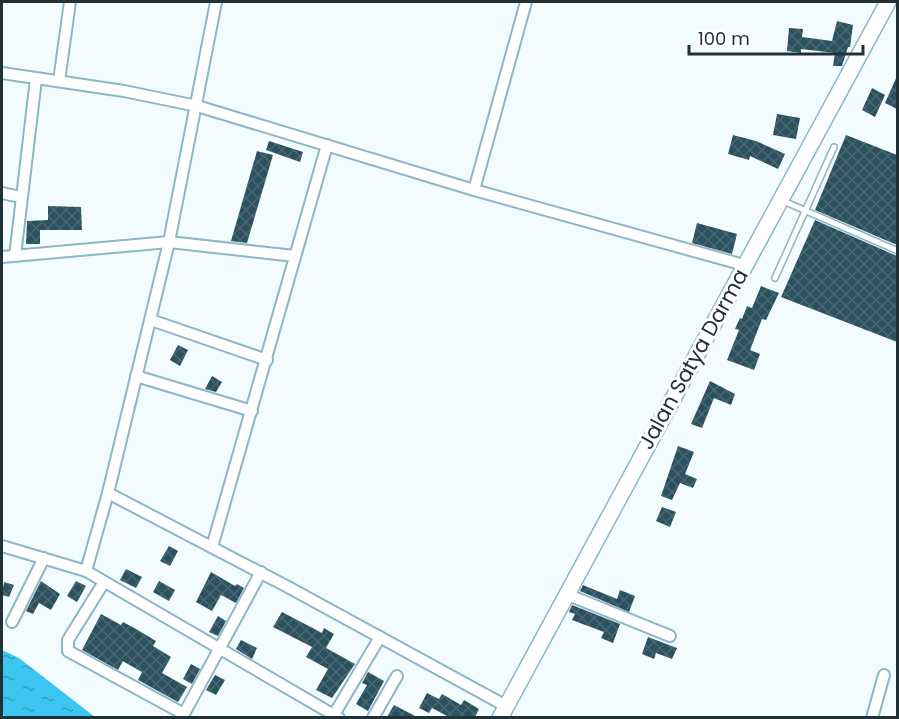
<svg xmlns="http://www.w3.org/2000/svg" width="899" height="719" viewBox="0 0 899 719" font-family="Poppins,sans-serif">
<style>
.water{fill:url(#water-ripples)}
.building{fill:url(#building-cross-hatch)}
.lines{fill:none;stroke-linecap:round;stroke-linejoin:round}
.lane-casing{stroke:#8db6c6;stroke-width:8}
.street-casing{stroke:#8db6c6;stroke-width:14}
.secondary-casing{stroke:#8db6c6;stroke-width:18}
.lane{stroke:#fff;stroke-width:5}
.street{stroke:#fff;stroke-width:10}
.secondary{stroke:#fff;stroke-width:15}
.labels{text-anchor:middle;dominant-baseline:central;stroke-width:6;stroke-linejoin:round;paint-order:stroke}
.street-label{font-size:21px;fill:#203137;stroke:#fff}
</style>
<defs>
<pattern id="water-ripples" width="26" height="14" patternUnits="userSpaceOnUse" patternTransform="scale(1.5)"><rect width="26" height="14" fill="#3cc5f0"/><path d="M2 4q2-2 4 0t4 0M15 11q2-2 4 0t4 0" fill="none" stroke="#32a1c3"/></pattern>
<pattern id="building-cross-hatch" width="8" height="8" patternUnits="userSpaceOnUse" patternTransform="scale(1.5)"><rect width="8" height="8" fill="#2b515e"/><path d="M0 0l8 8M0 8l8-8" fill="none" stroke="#486772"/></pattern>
</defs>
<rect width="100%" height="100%" fill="#f2fbfe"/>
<polygon class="water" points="2,650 19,658 95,717 7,718 2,714"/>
<g class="building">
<polygon points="837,21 853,25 850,47 848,47 842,66 833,66 835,53 801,49 801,53 787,51 789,28 803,29 802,37 832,41"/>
<polygon points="897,76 897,109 885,103"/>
<polygon points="872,88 885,95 875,117 862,110"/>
<polygon points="777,114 800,118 796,139 773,135"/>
<polygon points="733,135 756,141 785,154 778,169 750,156 749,160 728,154"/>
<polygon points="846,135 897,155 897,245 815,210"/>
<polygon points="269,141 303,152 300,162 266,150"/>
<polygon points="257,151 273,155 247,243 231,241"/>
<polygon points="48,206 81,207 82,230 40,230 40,244 26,244 27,221 48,220"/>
<polygon points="815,220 897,256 897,342 781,297"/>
<polygon points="697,223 737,234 732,254 692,243"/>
<polygon points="761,286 779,293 766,320 762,319 750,350 760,354 754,370 727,360 739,330 735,329 740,318 742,319 747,306 752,308"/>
<polygon points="178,345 188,350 180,366 170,360"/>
<polygon points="212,376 222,382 216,392 205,389"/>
<polygon points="710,381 735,394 731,405 714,398 702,428 691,424"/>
<polygon points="678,446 694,452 685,474 697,479 693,488 680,483 672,500 661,496"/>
<polygon points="662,507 676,512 670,527 656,521"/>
<polygon points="169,546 178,551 170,566 160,561"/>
<polygon points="126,569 142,577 136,588 120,580"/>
<polygon points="211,572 235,586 237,584 244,588 236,603 221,595 212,611 196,602"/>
<polygon points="41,581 60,594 51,610 39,603 33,614 26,611"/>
<polygon points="76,581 86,586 77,602 67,596"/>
<polygon points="159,581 175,590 169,601 153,592"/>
<polygon points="4,582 14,585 9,597 2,595"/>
<polygon points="583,585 617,599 620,590 635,596 629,612 580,591"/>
<polygon points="572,605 620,624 613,643 601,638 604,632 572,620 575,614 569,612"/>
<polygon points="282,612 322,633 324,628 334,634 326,648 355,664 332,698 316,690 328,669 306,657 312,647 273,627"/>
<polygon points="101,614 121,625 123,622 136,629 156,641 153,646 171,657 162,673 187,687 178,702 138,680 142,672 126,663 123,661 118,670 82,650"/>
<polygon points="218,616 226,621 218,636 209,632"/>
<polygon points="648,637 677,648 672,659 656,653 654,659 642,654"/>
<polygon points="241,640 257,648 252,659 236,649"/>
<polygon points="191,664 200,669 192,684 183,679"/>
<polygon points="368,672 384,681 368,711 356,704 367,685 362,683"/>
<polygon points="215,675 225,680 216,695 206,690"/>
<polygon points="427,693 439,699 442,694 461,705 464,700 479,709 475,717 449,717 432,708 429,713 419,708"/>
<polygon points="394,705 417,717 387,717"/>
</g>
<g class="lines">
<defs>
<g id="lane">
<polyline points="781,200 898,251"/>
<polyline points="775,278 834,147"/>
</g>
<g id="street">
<polyline points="2,73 124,91 197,106 474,190 744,265"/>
<polyline points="59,81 70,2"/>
<polyline points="474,190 526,2"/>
<polyline points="2,193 20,197"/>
<polyline points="15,256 36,79"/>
<polyline points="2,257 169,242 295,256"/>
<polyline points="151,320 267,360"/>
<polyline points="136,376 252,411"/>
<polyline points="108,493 288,587 506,706"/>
<polyline points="2,546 86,571 339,718"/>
<polyline points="212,547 327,145"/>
<polyline points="86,571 108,493 169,242 216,2"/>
<polyline points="104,582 68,640 68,651 182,713 185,712 261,572"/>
<polyline points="566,594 670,636"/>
<polyline points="12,622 44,558"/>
<polyline points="332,718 380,637"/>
<polyline points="373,718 397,676"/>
<polyline points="872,718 884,675"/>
</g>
<polyline id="secondary" points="500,718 888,2"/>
</defs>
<use href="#lane" class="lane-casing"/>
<use href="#street" class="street-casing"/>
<use href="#secondary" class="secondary-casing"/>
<use href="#lane" class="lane"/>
<use href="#street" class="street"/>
<use href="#secondary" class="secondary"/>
</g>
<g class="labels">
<g class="street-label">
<text transform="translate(693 359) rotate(-61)">Jalan Satya Darma</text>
</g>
</g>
<rect width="899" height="719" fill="none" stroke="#203137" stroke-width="6"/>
<path d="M689 45v9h174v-9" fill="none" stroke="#203137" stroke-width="3"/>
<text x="698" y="45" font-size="18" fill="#203137" stroke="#ffffff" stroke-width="4.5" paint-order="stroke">100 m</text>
</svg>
